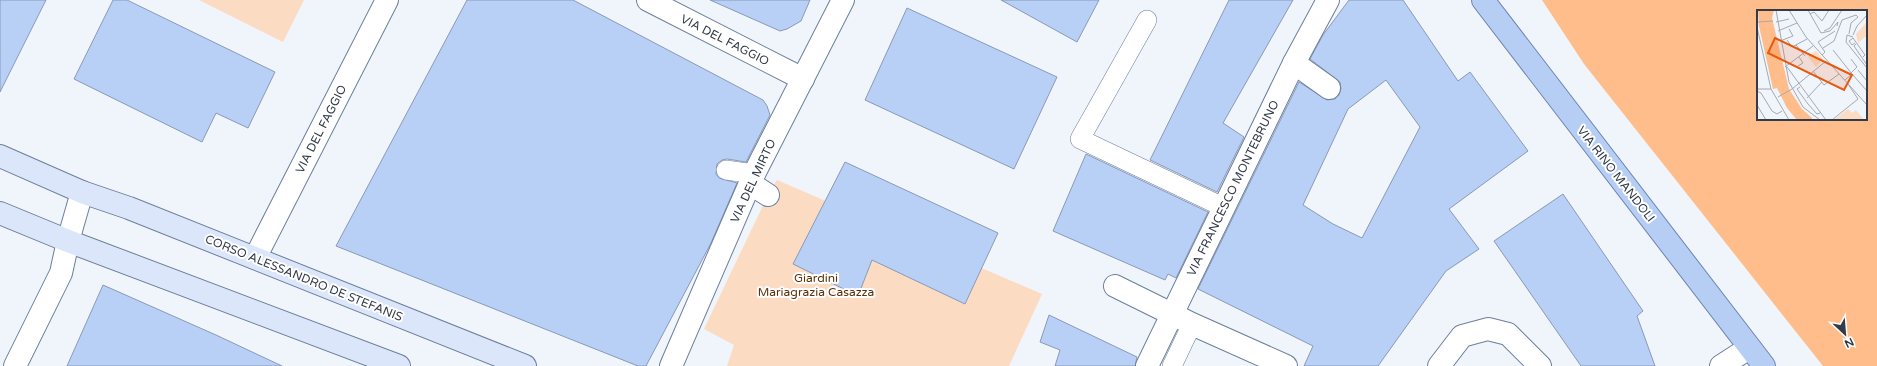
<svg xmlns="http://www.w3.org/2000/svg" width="1877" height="366" viewBox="0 0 1877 366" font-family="'Varela Round',sans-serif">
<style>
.green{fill:#fcdbc3}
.water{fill:#febd8a;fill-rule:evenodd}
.building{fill:#b8cff6;stroke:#889ab8;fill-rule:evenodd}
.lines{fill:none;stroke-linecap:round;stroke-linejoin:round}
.service-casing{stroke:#6d7f9c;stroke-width:20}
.pedestrian-casing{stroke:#6d7f9c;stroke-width:24}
.minor-casing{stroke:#6d7f9c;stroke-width:24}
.secondary-casing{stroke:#6d7f9c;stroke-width:24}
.primary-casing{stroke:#6a85b3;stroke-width:24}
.service{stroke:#fff;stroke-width:19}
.pedestrian{stroke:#fff;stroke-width:22}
.minor{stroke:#fff;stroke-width:22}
.secondary{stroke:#dbe6fa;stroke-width:22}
.primary{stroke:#b7cef4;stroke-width:22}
.labels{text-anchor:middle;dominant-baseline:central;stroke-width:4;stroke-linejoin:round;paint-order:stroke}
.street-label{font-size:12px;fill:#333b48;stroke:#fff}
.park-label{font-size:12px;fill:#5b310a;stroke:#fff}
.inset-road{fill:none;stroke:#a4aab3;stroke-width:1}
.view{fill:#e8590c;fill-opacity:0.15;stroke:#e8590c;stroke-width:2}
.inset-edge{fill:none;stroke:#333b48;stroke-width:2}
</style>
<rect width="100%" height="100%" fill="#f0f4fb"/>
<g class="green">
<polygon points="199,0 304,0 283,42"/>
<polygon points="777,180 1042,294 1009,366 727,366 734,345 704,329 768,195"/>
</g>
<path class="water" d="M1542 0H1877V366H1823L1584 64ZM1758 11H1866V119H1758Z"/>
<g class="building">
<polygon points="0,0 46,0 0,92"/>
<polygon points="113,0 127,0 275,72 248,128 216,113 202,142 74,79"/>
<polygon points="467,0 573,0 763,100 767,106 770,115 746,162 727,159 722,160 717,164 716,174 719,178 737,183 711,243 646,366 638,366 336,246"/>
<polygon points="710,0 810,0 801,21 787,29 780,31"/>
<polygon points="1001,0 1099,0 1077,42"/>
<polygon points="1229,0 1293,0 1223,123 1244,137 1217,192 1150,160"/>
<path d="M1349 0H1403L1458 81 1470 72 1528 151 1449 209 1479 249 1446 271 1378 366H1304L1313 346 1198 289 1299 82 1327 100 1335 99 1339 95 1341 89 1340 82 1310 59 1323 35ZM1386 80 1420 127 1362 238 1333 224 1303 205 1348 109Z"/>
<polygon points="907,8 1057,77 1014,169 865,100"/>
<polygon points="1086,154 1208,212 1176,278 1168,274 1165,280 1053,231"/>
<polygon points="845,162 998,233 965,304 872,260 858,296 793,264"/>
<polygon points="1563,194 1643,311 1637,316 1655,366 1581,366 1494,241"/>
<polygon points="103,285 216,335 282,366 67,366"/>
<polygon points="1049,315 1137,357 1135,366 1055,366 1060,350 1040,342"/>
</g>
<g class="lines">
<defs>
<g id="service">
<polyline points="1147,20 1080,139 1223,207"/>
<polyline points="726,170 754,174"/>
<polyline points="1172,366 1192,324"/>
</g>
<g id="pedestrian">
<polyline points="751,184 768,195"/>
<polyline points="671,366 754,174"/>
</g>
<g id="minor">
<polyline points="648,0 803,79"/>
<polyline points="1294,63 1329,88"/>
<polyline points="754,174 843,0"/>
<polyline points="255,258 387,0"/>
<polyline points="1115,286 1192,324 1286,366"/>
<polyline points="15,366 61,273 68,241 82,192"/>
<polyline points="1147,366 1294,63 1328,0"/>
<polyline points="1439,366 1462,336 1488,329 1508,334 1540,366"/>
<polyline points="1721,366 1749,348"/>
</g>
<g id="secondary">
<polyline points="0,156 82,192 129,208 525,366"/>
<polyline points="0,213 68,241 399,366"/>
</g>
<polyline id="primary" points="1483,0 1764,366"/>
</defs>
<use href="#service" class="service-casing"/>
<use href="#pedestrian" class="pedestrian-casing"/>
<use href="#minor" class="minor-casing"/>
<use href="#secondary" class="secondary-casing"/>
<use href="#primary" class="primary-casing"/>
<use href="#service" class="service"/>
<use href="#pedestrian" class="pedestrian"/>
<use href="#minor" class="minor"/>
<use href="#secondary" class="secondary"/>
<use href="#primary" class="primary"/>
</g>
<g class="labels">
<g class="street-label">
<text transform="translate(725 40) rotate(27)">VIA DEL FAGGIO</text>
<text transform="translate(321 129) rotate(-63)">VIA DEL FAGGIO</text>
<text transform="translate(1616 174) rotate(52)">VIA RINO MANDOLI</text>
<text transform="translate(753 181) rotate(-65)">VIA DEL MIRTO</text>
<text transform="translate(1233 188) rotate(-64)">VIA FRANCESCO MONTEBRUNO</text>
<text transform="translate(304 278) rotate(22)">CORSO ALESSANDRO DE STEFANIS</text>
</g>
<g class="park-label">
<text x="816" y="278">Giardini<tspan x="816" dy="14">Mariagrazia Casazza</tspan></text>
</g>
</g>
<g transform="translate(1757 10)">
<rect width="110" height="110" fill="#f0f4fb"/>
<path d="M110 12V28L108 27 101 33 99 24ZM59 41 66 49 59 57 51 47ZM91 99 95 103 99 100 107 110H77Z" fill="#fcdbc3"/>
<path d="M1 0H17L15 8 32 79 45 99 55 108 54 110H40L30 98 20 78 16 79 2 16Z" fill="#febd8a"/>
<path class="inset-road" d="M19 0 32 72 46 97 63 110M32 0 49 27 110 95M51 0 64 23M53 4 57 2 65 11 72 0M1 12 16 11M19 12 32 9M0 17 14 79 32 110M21 21 40 13M67 21 73 18 85 0M64 23 73 21 81 12 80 16M96 25 100 16 110 5M96 27 90 25 89 32 110 58M30 30 35 37 50 29M23 31 36 26 32 19M98 33 95 35 92 31 96 28 108 45 106 47M99 34 97 36 110 55M39 35 48 46M66 38 77 31 85 10 99 5 101 7 94 13 92 24M76 40 95 64M65 45 68 42 61 32 78 21M41 56 46 53 42 47M28 57 56 36M30 57 69 110M101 60 110 71M56 61 67 75 82 64M94 63 100 57 94 49M88 70 95 64 110 81M43 77 40 79 51 94 60 104 63 103M0 79H14M0 81 4 83 15 101 20 104 25 101M21 87 35 79 69 51M50 88 65 72M0 95 9 110M75 110 101 89 91 74"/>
<path class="view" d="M18 28 95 65 87 80 11 43Z"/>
<rect width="110" height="110" class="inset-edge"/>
</g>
<g transform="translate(1845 334) rotate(154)" stroke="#ffffff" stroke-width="3" paint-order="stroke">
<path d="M0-3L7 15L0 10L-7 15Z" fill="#333b48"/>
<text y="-6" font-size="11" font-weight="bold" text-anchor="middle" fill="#333b48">N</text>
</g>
</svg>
